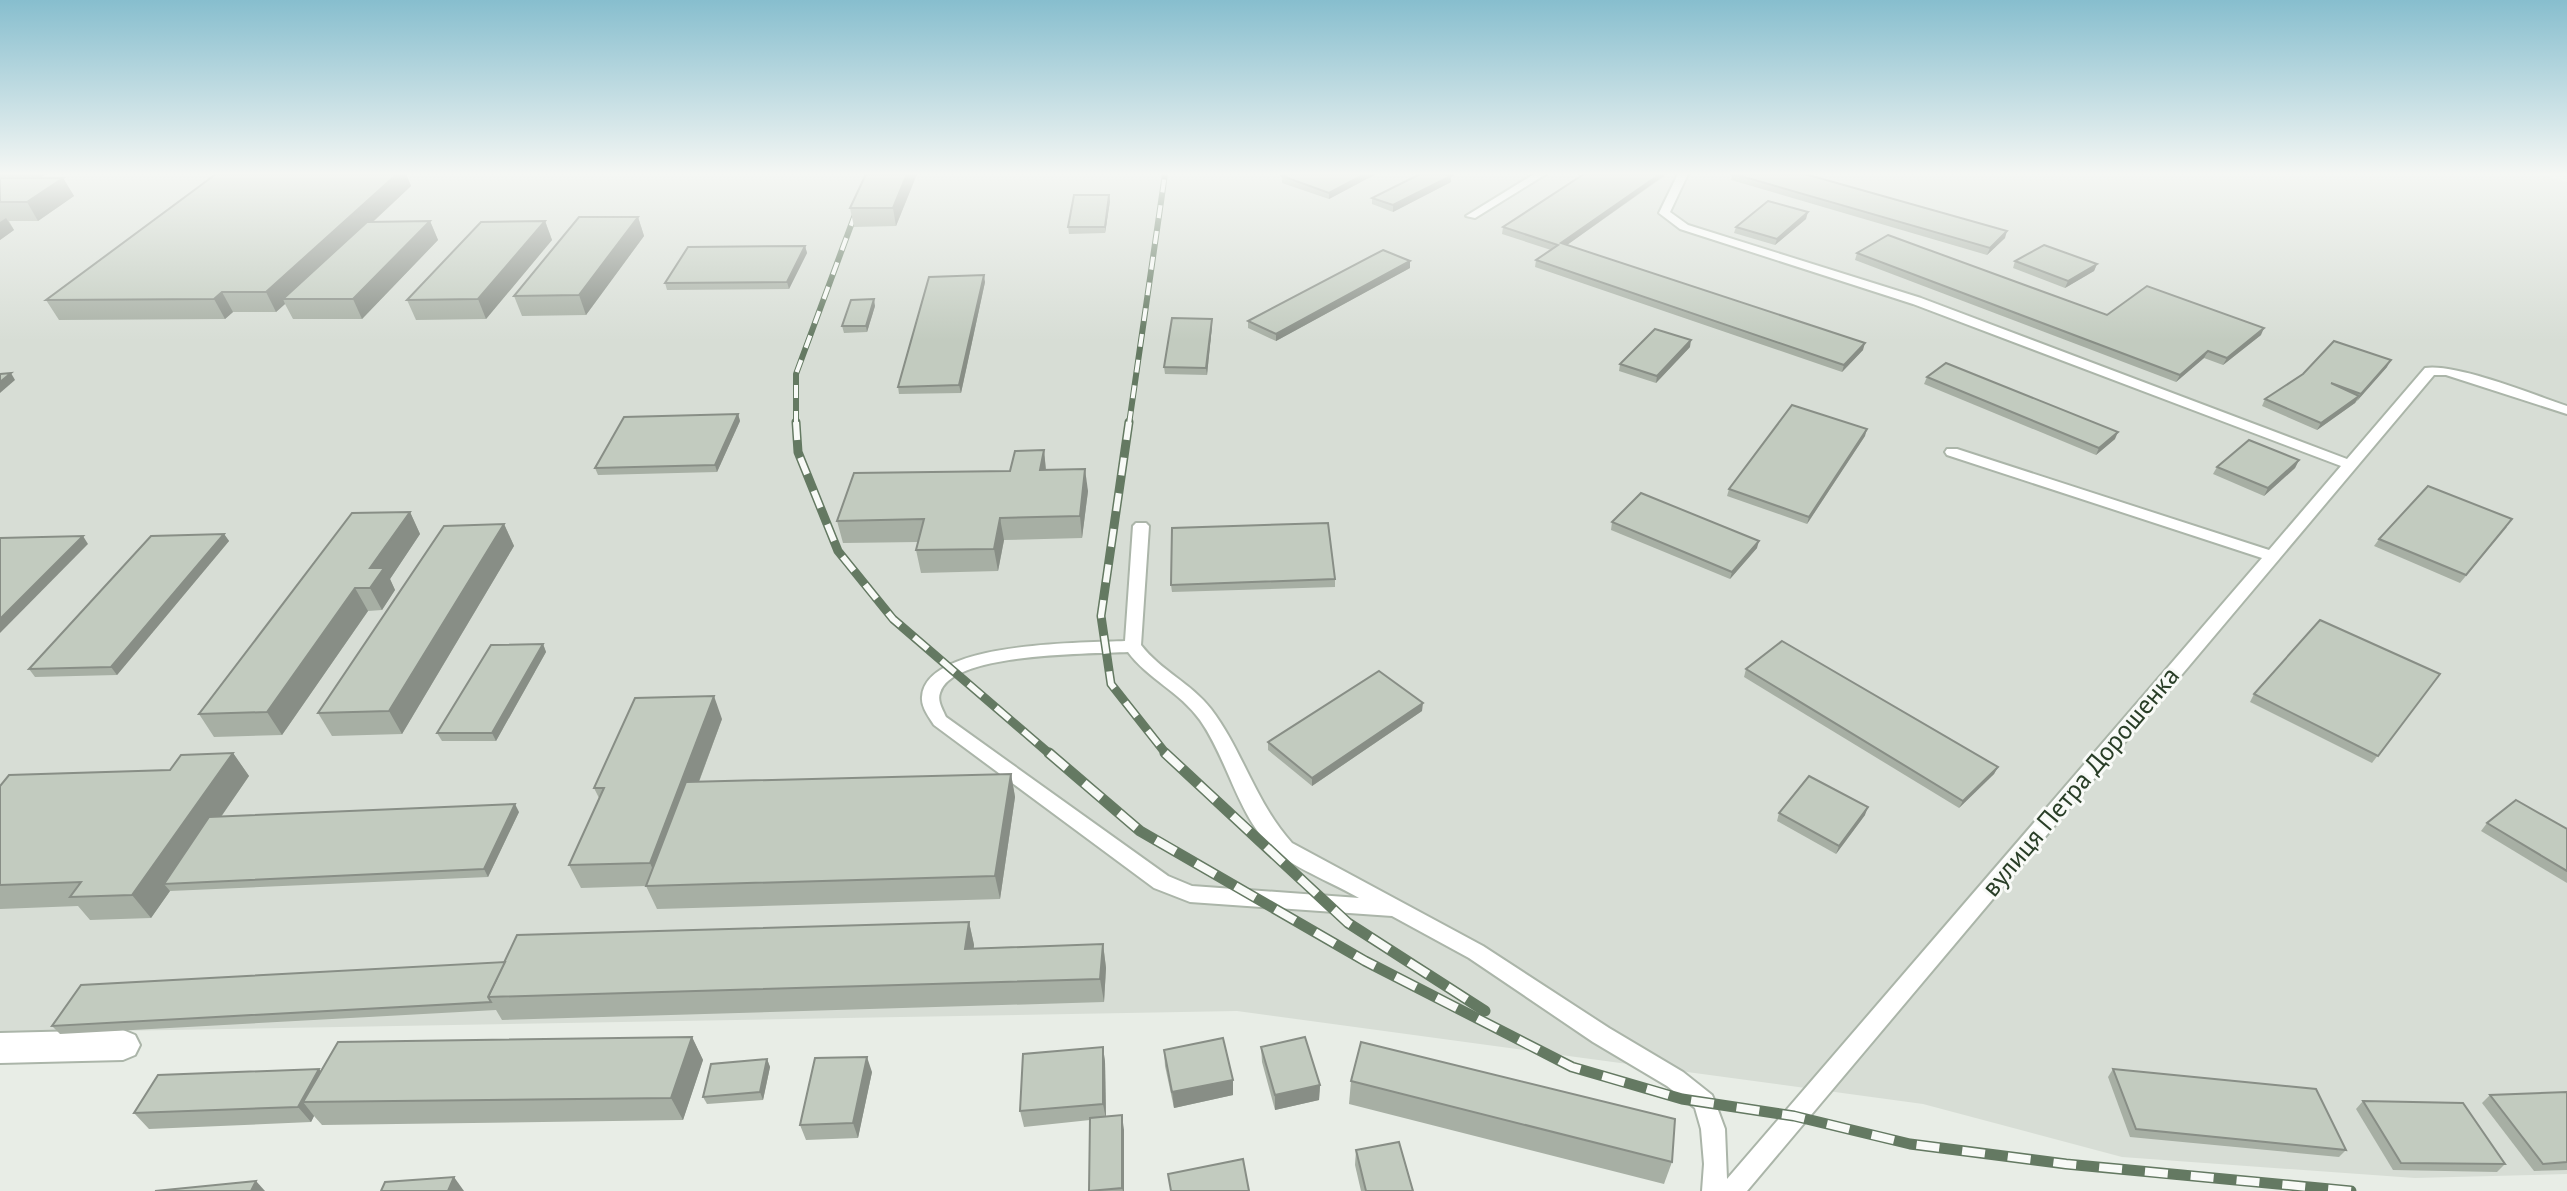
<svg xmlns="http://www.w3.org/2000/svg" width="2567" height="1191" viewBox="0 0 2567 1191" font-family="'PT Sans',sans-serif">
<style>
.built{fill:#d7ddd5}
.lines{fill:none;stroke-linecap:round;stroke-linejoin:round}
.lane-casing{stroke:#abb5a9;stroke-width:4}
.street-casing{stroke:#abb5a9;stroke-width:4}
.lane{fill:#fff;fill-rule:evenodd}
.street{fill:#fff;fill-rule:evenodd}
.rail-far2-casing{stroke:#647962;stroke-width:6}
.rail-far1-casing{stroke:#647962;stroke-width:9}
.rail-casing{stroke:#647962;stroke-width:11}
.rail-far2{stroke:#f8faf7;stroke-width:4;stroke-dasharray:13;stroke-linecap:butt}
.rail-far1{stroke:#f8faf7;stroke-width:6;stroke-dasharray:18;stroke-linecap:butt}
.rail{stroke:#f8faf7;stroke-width:8;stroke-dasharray:23;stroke-linecap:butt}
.wall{fill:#a7afa4}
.shaded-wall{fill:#888e86}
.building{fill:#c2cbbf;stroke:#888e86;stroke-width:2}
.labels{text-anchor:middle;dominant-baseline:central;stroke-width:6;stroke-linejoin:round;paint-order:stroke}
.street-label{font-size:26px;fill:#293e27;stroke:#f8faf7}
</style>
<rect width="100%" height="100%" fill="#e8ede6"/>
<polygon class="built" points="0,174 2539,174 2567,182 2567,1174 2415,1178 2122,1157 1923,1104 1237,1011 0,1033"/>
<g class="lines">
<defs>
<g id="lane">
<polygon points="1534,174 1546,174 1475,218 1466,216"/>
<path d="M1678 174H1688L1670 212 1688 225 1921 298 2347 459 2425 368C2456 363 2534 395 2567 406V414L2446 375H2434L1747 1191H1702L1704 1164 1701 1129 1695 1108 1667 1086 1593 1042 1469 958 1392 916 1190 902 1154 888 934 725C929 717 921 707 922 697 925 641 1085 643 1125 641L1133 526 1136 523H1146L1149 526 1141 645C1161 671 1191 683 1211 709 1243 751 1255 802 1292 843L1483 946 1609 1028 1683 1072 1712 1095 1715 1102 1725 1129 1727 1179 2262 558 1947 455 1945 452 1947 449H1957L2269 550 2341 466 1913 304 1680 229 1659 213ZM1128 652C1148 679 1180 692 1200 720 1229 761 1238 819 1277 853 1295 868 1337 885 1359 898L1192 886 1168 876 946 717C943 710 937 701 940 693 951 652 1092 654 1128 652Z"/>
</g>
<polygon id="street" points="123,1030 135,1035 140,1045 135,1055 123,1060 0,1063 0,1033"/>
</defs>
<use href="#lane" class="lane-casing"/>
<use href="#street" class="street-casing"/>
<use href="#lane" class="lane"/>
<use href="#street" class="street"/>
<defs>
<g id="rail-far2">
<polyline points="796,424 796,374 870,174"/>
<polyline points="1129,424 1165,174"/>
</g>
<g id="rail-far1">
<polyline points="796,422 798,452 838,551 893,619 1051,755"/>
<polyline points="1129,422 1101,616 1111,684 1167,755"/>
</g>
<g id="rail">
<polyline points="1049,753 1140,831 1365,961 1572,1067 1682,1099 1794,1116 1910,1144 2066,1164 2351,1191"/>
<polyline points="1165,753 1348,923 1485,1011"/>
</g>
</defs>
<use href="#rail-far2" class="rail-far2-casing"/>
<use href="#rail-far1" class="rail-far1-casing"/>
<use href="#rail" class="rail-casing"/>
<use href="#rail-far2" class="rail-far2"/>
<use href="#rail-far1" class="rail-far1"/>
<use href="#rail" class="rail"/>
</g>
<g class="wall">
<polygon points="0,174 46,174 40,178 63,178 74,196 38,221 9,221 14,230 0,240"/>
<polygon points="216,174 406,174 411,186 373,222 430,221 438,240 362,319 293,319 285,304 276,312 233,312 225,319 59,320 46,300"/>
<polygon points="917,174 896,226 854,227 850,208"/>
<polygon points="1376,174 1329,199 1282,183 1282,176"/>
<polygon points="1732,174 1805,174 2005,238 1987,255 1731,180"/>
<polygon points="1666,175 1567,245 1863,350 1842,372 1535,267 1536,260 1551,250 1502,234 1503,227"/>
<polygon points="1451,176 1451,182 1393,212 1372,204 1372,198"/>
<polygon points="1110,201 1105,233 1069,234 1068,227"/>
<polygon points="638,217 644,236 586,315 522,316 514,296"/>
<polygon points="1806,219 1775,245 1734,233 1736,227"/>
<polygon points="545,221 552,240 486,319 416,320 407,300"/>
<polygon points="805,246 807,253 789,289 667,290 665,283"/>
<polygon points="1857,253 2107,315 2261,335 2223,365 2204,358 2176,382 1855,260"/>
<polygon points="2015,261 2097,264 2094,271 2065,288 2013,268"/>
<polygon points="1410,268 1276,341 1248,328 1248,321"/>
<polygon points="985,282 961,393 899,394 898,387"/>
<polygon points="875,306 867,332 844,333 842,326"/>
<polygon points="1212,326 1207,375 1165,374 1164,367"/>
<polygon points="1690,347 1656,383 1619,371 1620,364"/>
<polygon points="2387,367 2355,403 2317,430 2262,406 2265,399"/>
<polygon points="1927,377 2115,439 2096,455 1924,384"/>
<polygon points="738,414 740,421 717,472 598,475 595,468"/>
<polygon points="1865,436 1807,524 1727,496 1729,489"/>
<polygon points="1044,450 1046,470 1088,491 1082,538 1004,540 998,571 921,573 916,550 918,542 843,543 837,521 1010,471"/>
<polygon points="2299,460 2295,468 2264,496 2213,474 2217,467"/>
<polygon points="410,512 420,534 390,579 395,590 382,610 368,611 282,735 214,737 199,714"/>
<polygon points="1612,522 1757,548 1730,579 1611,530"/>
<polygon points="504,524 514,546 402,734 332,736 318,713"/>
<polygon points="2507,527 2460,583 2374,546 2379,539"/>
<polygon points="224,534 229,541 117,675 35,677 29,669"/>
<polygon points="1335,579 1335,587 1172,592 1171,585"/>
<polygon points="543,644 546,652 496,741 442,741 437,733"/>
<polygon points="1746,669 1998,767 1994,774 1959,808 1744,677"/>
<polygon points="2440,674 2372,763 2250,702 2254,694"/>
<polygon points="1422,711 1312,786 1268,750 1268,742"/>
<polygon points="722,719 699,782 1011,774 1015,797 1000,899 657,909 646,886 581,888 569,865 599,798 594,788"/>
<polygon points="233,753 249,776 221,817 519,812 488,877 170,891 151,918 90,920 78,906 0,909 0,786 170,770"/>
<polygon points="1779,813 1865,815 1836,854 1777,821"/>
<polygon points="2487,823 2567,829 2567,883 2481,831"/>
<polygon points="969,922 974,945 974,948 1103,944 1106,968 1104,1002 502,1020 496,1010 60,1034 52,1026 505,962"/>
<polygon points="692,1037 703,1060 683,1120 322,1125 314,1116 311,1122 149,1129 134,1113 319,1069 321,1072"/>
<polygon points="1103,1047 1105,1062 1106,1117 1124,1130 1124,1191 1089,1191 1090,1120 1024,1127 1020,1111"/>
<polygon points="1261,1047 1320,1085 1319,1100 1275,1110 1262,1062"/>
<polygon points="1164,1050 1233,1095 1174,1108 1165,1066"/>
<polygon points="767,1059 770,1067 763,1100 707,1104 703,1097"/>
<polygon points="2113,1069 2346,1150 2339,1157 2130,1137 2108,1077"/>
<polygon points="872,1072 858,1138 806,1140 800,1125"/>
<polygon points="1351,1081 1672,1162 1664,1184 1349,1104"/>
<polygon points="2567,1092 2567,1170 2534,1171 2482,1103 2490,1095"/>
<polygon points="2363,1101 2505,1164 2497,1172 2393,1170 2356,1109"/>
<polygon points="1356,1150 1413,1191 1361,1191 1355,1165"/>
</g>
<g class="shaded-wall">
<polygon points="35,174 46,174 38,179"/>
<polygon points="397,174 406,174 411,186 290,299 283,299 285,304 276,312 266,292"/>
<polygon points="907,174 917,174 896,226 893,208"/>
<polygon points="1365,174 1376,174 1329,199 1329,193"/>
<polygon points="1660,174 1666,174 1560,250 1561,243"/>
<polygon points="1451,176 1451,182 1393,212 1393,205"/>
<polygon points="63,178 74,196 38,221 27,202"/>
<polygon points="1109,195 1110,201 1105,233 1105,227"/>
<polygon points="1808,212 1806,219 1775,245 1777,239"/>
<polygon points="638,217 644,236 586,315 579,295"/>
<polygon points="6,218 14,230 0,240 0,222"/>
<polygon points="430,221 438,240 362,319 353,299"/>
<polygon points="545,221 552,240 486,319 478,299"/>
<polygon points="2007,231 2005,238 1987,255 1990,248"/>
<polygon points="805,246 807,253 789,289 787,282"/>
<polygon points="1410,261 1410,268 1276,341 1276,334"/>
<polygon points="2097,264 2094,271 2065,288 2068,281"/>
<polygon points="984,275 985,282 961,393 959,385"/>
<polygon points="222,292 233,312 225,319 214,299"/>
<polygon points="874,299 875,306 867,332 866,326"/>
<polygon points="1212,319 1212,326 1207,375 1206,368"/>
<polygon points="2264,328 2261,335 2223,365 2227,358"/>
<polygon points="1691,340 1690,347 1656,383 1657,376"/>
<polygon points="1865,343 1863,350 1842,372 1844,365"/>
<polygon points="2208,351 2204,358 2176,382 2180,375"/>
<polygon points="2391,360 2387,367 2357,401 2361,394"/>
<polygon points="11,373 15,380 0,393 0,382"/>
<polygon points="2359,396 2355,403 2317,430 2321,423"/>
<polygon points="738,414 740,421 717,472 715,465"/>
<polygon points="1867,429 1865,436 1807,524 1809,517"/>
<polygon points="2118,432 2115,439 2096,455 2099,448"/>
<polygon points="1044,450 1046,472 1040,470"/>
<polygon points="2299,460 2295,468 2264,496 2268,488"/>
<polygon points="1085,469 1088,491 1082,538 1080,516"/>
<polygon points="410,512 420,534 390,579 395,590 382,610 370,588 370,568"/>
<polygon points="1000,518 1004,540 998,571 994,549"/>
<polygon points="504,524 514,546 402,734 389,711"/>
<polygon points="224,534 229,541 117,675 111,667"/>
<polygon points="83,536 88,544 0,633 0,619"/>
<polygon points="1759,541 1757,548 1730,579 1732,572"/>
<polygon points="355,588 368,611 282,735 267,712"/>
<polygon points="543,644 546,652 496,741 492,733"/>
<polygon points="714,696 722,719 660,886 650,863"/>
<polygon points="1423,703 1422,711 1312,786 1312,778"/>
<polygon points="233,753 249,776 175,883 164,884 170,891 151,918 132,895"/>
<polygon points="1998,767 1994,774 1959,808 1963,801"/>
<polygon points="1011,774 1015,797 1000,899 995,876"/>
<polygon points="515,804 519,812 488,877 484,869"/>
<polygon points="1868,807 1865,815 1836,854 1839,846"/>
<polygon points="969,922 974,945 970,972 965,949"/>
<polygon points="1103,944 1106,968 1104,1002 1100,979"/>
<polygon points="692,1037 703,1060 683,1120 671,1098"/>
<polygon points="1103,1047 1105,1062 1106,1119 1103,1104"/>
<polygon points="867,1057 872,1072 858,1138 853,1123"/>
<polygon points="767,1059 770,1067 763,1100 760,1092"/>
<polygon points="319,1069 331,1084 303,1102 314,1116 311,1122 298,1107"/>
<polygon points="1233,1080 1233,1095 1174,1108 1172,1092"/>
<polygon points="1320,1085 1319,1100 1275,1110 1275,1095"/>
<polygon points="1122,1115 1124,1130 1124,1191 1123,1191 1122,1188"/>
<polygon points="454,1177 464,1191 448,1191"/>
<polygon points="256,1181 265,1191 251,1191"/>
</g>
<g class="building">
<polygon points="216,174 397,174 266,292 222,292 214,299 46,300"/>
<polygon points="866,174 907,174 893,208 850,208"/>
<polygon points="1287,174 1365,174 1329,193 1282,176"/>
<polygon points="1420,174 1445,174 1451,176 1393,205 1372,198"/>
<polygon points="1584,174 1660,174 1561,243 1865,343 1844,365 1536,260 1558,245 1503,227"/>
<polygon points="1734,174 1805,174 2007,231 1990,248"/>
<polygon points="0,178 63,178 27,202 0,202"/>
<polygon points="1074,195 1109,195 1105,227 1068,227"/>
<polygon points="1768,201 1808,212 1777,239 1736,227"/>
<polygon points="579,217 638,217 579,295 514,296"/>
<polygon points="430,221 353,299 283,299 367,222"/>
<polygon points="545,221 478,299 407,300 481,222"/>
<polygon points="1888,235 2107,315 2147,286 2264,328 2227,358 2208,351 2180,375 1857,253"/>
<polygon points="2044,245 2097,264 2068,281 2015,261"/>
<polygon points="805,246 787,282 665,283 688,247"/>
<polygon points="1383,250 1410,261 1276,334 1248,321"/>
<polygon points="984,275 959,385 898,387 929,277"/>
<polygon points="874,299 866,326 842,326 851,300"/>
<polygon points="1172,318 1212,319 1206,368 1164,367"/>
<polygon points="1655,329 1691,340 1657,376 1620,364"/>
<polygon points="2334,341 2391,360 2361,394 2331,383 2359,396 2321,423 2265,399 2303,374"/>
<polygon points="1946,363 2118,432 2099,448 1927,377"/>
<polygon points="11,373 0,382 0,374"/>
<polygon points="1792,405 1867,429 1809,517 1729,489"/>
<polygon points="738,414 715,465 595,468 624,417"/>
<polygon points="2249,440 2299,460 2268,488 2217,467"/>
<polygon points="1044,450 1040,470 1085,469 1080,516 1000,518 994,549 916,550 924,519 837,521 854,473 1010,471 1015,451"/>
<polygon points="2428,486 2512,519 2466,575 2379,539"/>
<polygon points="1641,493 1759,541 1732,572 1612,522"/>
<polygon points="410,512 370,568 384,568 370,588 355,588 267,712 199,714 352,513"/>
<polygon points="1328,523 1335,579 1171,585 1172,528"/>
<polygon points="504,524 389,711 318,713 444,526"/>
<polygon points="224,534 111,667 29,669 151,536"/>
<polygon points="83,536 0,619 0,538"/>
<polygon points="2320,620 2440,674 2378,756 2254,694"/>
<polygon points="1782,641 1998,767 1963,801 1746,669"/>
<polygon points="543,644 492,733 437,733 491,645"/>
<polygon points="1379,671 1423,703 1312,778 1268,742"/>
<polygon points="714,696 650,863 569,865 604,788 594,788 635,698"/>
<polygon points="233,753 132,895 70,897 81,882 0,885 0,786 9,775 170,770 181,755"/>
<polygon points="1011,774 995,876 646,886 686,782"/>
<polygon points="1809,776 1868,807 1839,846 1779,813"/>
<polygon points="2516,800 2567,829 2567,871 2487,823"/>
<polygon points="515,804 484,869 164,884 209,817"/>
<polygon points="969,922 965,949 1103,944 1100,979 488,997 517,935"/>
<polygon points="505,962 488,997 491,1002 52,1026 81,985"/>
<polygon points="692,1037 671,1098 303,1102 338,1042"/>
<polygon points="1305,1037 1320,1085 1275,1095 1261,1047"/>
<polygon points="1223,1038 1233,1080 1172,1092 1164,1050"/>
<polygon points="1361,1042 1675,1119 1672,1162 1351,1081"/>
<polygon points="1103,1047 1103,1104 1020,1111 1023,1054"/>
<polygon points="867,1057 853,1123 800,1125 815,1058"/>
<polygon points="767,1059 760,1092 703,1097 711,1064"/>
<polygon points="319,1069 298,1107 134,1113 158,1075"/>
<polygon points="2113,1069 2316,1089 2346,1150 2136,1129"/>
<polygon points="2567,1092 2567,1162 2543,1164 2490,1095"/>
<polygon points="2363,1101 2463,1103 2505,1164 2401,1163"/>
<polygon points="1122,1115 1122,1188 1089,1191 1090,1118"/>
<polygon points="1399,1142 1413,1191 1366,1191 1356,1150"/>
<polygon points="1243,1159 1249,1191 1171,1191 1168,1174"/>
<polygon points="454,1177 448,1191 381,1191 385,1182"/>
<polygon points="256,1181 251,1191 155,1191"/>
</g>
<linearGradient id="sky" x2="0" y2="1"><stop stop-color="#87bece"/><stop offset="0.51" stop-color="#f5f7f4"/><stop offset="1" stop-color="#f5f7f4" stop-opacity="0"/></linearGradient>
<rect width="2567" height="341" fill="url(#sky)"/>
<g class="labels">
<g class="street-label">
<text transform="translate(2080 781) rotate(-50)">вулиця Петра Дорошенка</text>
</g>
</g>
</svg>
